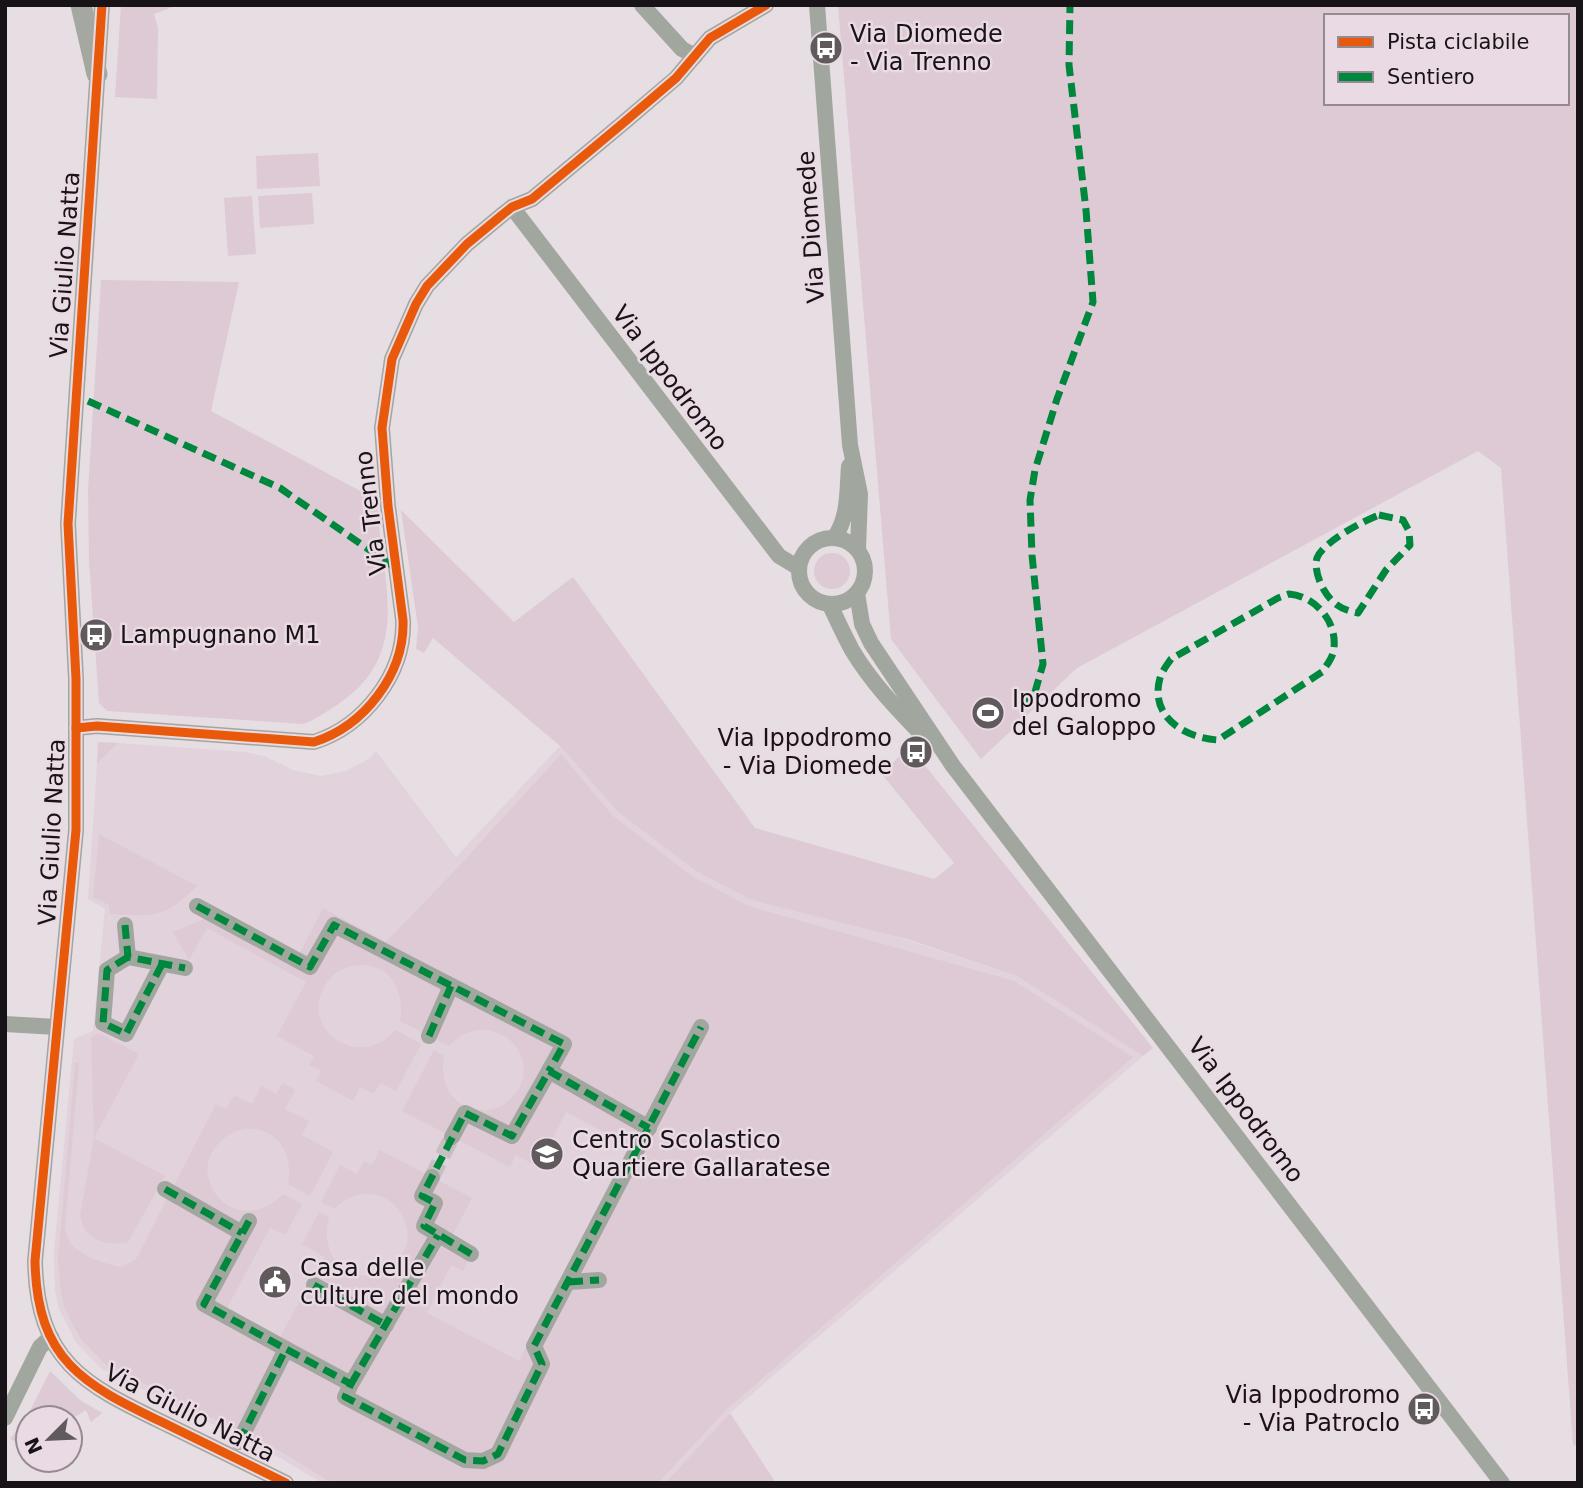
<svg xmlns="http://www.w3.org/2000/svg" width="1583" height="1488" viewBox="0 0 1583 1488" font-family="'DejaVu Sans',sans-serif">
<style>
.built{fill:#e1d2db}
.green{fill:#ddcad5;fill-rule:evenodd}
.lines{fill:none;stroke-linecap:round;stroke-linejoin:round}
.minor-tunnel{stroke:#c7c0c3;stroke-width:16;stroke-dasharray:16 8;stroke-linecap:butt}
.minor{stroke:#a1a79e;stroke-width:16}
.major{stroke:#a5a8a1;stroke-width:21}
.quiet{stroke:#00873e;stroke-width:7;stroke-dasharray:14 7;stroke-linecap:butt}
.cycleway-casing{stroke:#e9dae3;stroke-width:13}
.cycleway{stroke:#e8590c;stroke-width:9}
.labels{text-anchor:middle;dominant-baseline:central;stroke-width:5;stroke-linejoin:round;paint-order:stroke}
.poi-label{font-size:24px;fill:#181316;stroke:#e9dae3;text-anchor:start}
.street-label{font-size:24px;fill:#181316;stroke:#e9dae3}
</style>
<rect width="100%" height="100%" fill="#e6dee2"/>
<polygon class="built" points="118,743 245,752 264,756 293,770 321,776 346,771 369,759 376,751 456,857 560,746 618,812 696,871 1017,976 1143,1056 730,1413 665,1483 322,1483 280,1458 102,1369 76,1342 59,1309 55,1291 54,1252 74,1039 93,1031 105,909 88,899 97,764"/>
<g class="green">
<polygon points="121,5 178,5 154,14 158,28 157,99 115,97"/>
<path d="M838 5H1578V1446L1573 1445 1501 468 1478 451 1077 668 981 759 891 639ZM1326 16H1567V103H1326Z"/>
<polygon points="318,153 320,186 257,189 256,156"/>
<polygon points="312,193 314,224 260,228 258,196"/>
<polygon points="252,196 256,254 228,256 224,198"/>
<path d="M101 280 239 282 211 411 377 500C380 578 416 653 337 705 326 712 316 719 304 724L107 711 99 703 89 561 88 490Z"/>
<polygon points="401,510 514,622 573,577 755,828 934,879 954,863 881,773 910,747 1153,1048 1143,1056 1017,976 907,939 752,900 696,871 618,812 560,746 433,638 424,653 416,649 418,627"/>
<circle cx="832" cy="571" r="18"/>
<polygon points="98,742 118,743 97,764"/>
<path d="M561 754 613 816 692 876 748 906 1014 981 1133 1057 727 1409 658 1483H332L283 1453 106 1365 81 1339 72 1323 64 1307 60 1286 58 1259 75 1063 79 1062 65 1228C67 1235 69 1244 75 1248 87 1258 108 1265 122 1267L136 1259 216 1104 226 1109 234 1095 252 1104 261 1086 276 1094 283 1083 295 1090 285 1109 309 1121 302 1135 333 1152 310 1196 288 1184C293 1159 282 1132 253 1129 240 1128 228 1133 219 1143 183 1181 239 1240 283 1194L302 1204 285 1235 270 1228 227 1308 280 1337 324 1257 302 1244 319 1212 329 1217C322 1243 332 1270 360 1275 371 1276 382 1274 391 1267 436 1233 381 1163 334 1209L321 1202 340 1165 357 1174 364 1161 372 1165 380 1150 472 1198 452 1236 475 1248 463 1271 451 1265 427 1313 519 1361 630 1146 566 1112 538 1167 516 1155 510 1167 402 1111 434 1050 444 1056C439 1081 451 1109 481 1110 491 1111 503 1107 510 1099 551 1062 492 1000 449 1046L400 1021C405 994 392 964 360 965 347 966 335 971 328 981 295 1025 356 1074 396 1030L421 1044 396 1091 380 1083 374 1094 360 1087 353 1101 316 1081 321 1071 309 1065 314 1056 277 1036 306 982 207 928 189 960 173 932 206 918 293 966 323 908 386 942 461 864Z"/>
<path d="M99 834 197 886C163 919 156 916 110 914L109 905 93 897Z"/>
<path d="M99 1033 139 1054 94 1138 165 1176 128 1242C106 1247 83 1239 80 1215L94 1138 91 1037Z"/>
<polygon points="50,1371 80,1400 102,1413 91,1422 86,1410 70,1420 70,1418 28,1418 28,1447 10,1439 26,1419"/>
<polygon points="730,1413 776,1483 665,1483"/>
</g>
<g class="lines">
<polyline class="minor-tunnel" points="432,1177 452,1137"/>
<g class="minor">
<path d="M102 5 68 524 76 679V830L35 1261C37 1365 88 1386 170 1426 209 1445 247 1464 286 1483"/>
<polyline points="642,5 682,49 695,56"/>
<polyline points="817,5 850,445 860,494 858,550"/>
<polyline points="512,207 779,556 799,568"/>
<circle cx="832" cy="571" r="33"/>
<path d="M834 538C849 517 847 491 849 466"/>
<polyline points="857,593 862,624 871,643 953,766 1502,1483"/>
<path d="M830 605C837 620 844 635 852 650 871 682 897 709 923 736"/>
<path d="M76 728 97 726 314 742C364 726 405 674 403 620L388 506 382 428 392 359 416 304 427 286 467 244 502 215 512 207 532 199 622 124 676 78 710 38 766 5"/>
<polyline points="197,906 310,967 334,925 564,1044 549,1071"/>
<polyline points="125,925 128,957 185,968"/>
<polyline points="128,957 107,970 103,1023 126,1034 162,964"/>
<polyline points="5,1024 57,1027"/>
<polyline points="429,1036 451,986"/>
<polyline points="452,1137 465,1113 512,1136 549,1071 649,1128"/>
<polyline points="432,1177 422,1196 435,1203 424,1226 471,1254"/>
<polyline points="165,1189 242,1233"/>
<polyline points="249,1221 204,1304 286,1349"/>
<polyline points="569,1282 599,1280"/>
<polyline points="314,1285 386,1325"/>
<polyline points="351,1384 438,1235"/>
<polyline points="5,1418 40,1347 51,1337"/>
<polyline points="239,1442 286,1349 351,1384 345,1397 465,1460 483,1461 498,1454 542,1364 534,1346 701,1027"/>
</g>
<polyline class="major" points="81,5 97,74"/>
<g class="quiet">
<polyline points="88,401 280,488 397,569"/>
<path d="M1379 515 1403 520 1409 531 1410 545 1386 570 1358 613C1342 610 1332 604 1324 590 1319 582 1314 567 1317 558 1323 542 1363 521 1379 515Z"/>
<path d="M1289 594C1316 596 1340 624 1333 653 1331 660 1326 666 1322 672L1218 740C1185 738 1149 717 1160 678 1162 671 1167 665 1171 659L1278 598Z"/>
<polyline points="1019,707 1035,692 1043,664 1032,555 1030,500 1035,470 1057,399 1093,302 1086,210 1069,65 1070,5"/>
<polyline points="197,906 310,967 334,925 564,1044 549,1071"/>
<polyline points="125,925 128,957 185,968"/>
<polyline points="128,957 107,970 103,1023 126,1034 162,964"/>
<polyline points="429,1036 451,986"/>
<polyline points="165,1189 242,1233"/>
<polyline points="249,1221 204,1304 286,1349"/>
<polyline points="471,1254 424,1226 435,1203 422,1196 465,1113 512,1136 549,1071 649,1128"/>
<polyline points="569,1282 599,1280"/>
<polyline points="314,1285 386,1325"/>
<polyline points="351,1384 438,1235"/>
<polyline points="239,1442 286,1349 351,1384 345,1397 465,1460 483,1461 498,1454 542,1364 534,1346 701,1027"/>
</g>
<defs>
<g id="cycleway">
<path d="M102 5 68 524 76 679V830L35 1261C37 1365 88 1386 170 1426 209 1445 247 1464 286 1483"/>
<path d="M76 728 97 726 314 742C364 726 405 674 403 620L388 506 382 428 392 359 416 304 427 286 467 244 502 215 512 207 532 199 622 124 676 78 710 38 766 5"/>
</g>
</defs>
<use href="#cycleway" class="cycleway-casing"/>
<use href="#cycleway" class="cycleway"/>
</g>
<defs>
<symbol id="bus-disc" viewBox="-11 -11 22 22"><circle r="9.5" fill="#605a5d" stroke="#e9dae3"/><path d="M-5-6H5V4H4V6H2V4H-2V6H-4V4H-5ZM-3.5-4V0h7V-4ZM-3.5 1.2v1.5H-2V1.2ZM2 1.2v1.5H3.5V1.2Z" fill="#fff"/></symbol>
<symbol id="stadium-disc" viewBox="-11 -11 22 22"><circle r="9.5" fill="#605a5d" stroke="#e9dae3"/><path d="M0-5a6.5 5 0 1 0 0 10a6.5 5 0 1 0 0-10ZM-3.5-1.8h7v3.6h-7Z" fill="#fff"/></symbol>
<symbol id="school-disc" viewBox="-11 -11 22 22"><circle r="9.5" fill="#605a5d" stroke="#e9dae3"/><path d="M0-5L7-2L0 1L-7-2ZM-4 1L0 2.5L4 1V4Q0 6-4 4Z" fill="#fff"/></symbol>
<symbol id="civic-disc" viewBox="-11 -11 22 22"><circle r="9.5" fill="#605a5d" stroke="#e9dae3"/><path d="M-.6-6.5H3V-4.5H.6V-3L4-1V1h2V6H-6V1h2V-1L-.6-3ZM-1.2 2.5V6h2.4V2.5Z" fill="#fff"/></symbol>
</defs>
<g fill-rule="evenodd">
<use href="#bus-disc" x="807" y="29" width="38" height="38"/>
<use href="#bus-disc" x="77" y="616" width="38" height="38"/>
<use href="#stadium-disc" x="969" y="694" width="38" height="38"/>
<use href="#bus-disc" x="897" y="733" width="38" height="38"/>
<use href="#school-disc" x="528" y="1135" width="38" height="38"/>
<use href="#civic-disc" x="256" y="1263" width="38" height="38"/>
<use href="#bus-disc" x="1405" y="1390" width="38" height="38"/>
</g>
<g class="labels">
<g class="poi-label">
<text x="850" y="34">Via Diomede<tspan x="850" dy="28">- Via Trenno</tspan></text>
<text x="120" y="635">Lampugnano M1</text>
<text x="1012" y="699">Ippodromo<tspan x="1012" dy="28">del Galoppo</tspan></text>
<text x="892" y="738" text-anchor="end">Via Ippodromo<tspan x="892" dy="28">- Via Diomede</tspan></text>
<text x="572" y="1140">Centro Scolastico<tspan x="572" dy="28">Quartiere Gallaratese</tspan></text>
<text x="300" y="1268">Casa delle<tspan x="300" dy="28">culture del mondo</tspan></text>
<text x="1400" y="1395" text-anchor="end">Via Ippodromo<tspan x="1400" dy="28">- Via Patroclo</tspan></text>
</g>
<g class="street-label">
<text transform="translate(811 227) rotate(-94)">Via Diomede</text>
<text transform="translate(65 265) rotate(-86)">Via Giulio Natta</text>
<text transform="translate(670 378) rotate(53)">Via Ippodromo</text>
<text transform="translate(371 513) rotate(-97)">Via Trenno</text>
<text transform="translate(52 832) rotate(-87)">Via Giulio Natta</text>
<text transform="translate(1246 1110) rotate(53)">Via Ippodromo</text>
<text transform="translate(190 1413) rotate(27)">Via Giulio Natta</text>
</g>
</g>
<rect width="1583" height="1488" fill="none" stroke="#181316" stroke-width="14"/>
<rect x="1324" y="14" width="245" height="91" fill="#e9dae3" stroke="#958a91" stroke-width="2"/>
<rect x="1338" y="37" width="35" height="10" fill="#e8590c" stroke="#958a91" stroke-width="2"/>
<text x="1387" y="49" font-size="21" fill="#181316">Pista ciclabile</text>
<rect x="1338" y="72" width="35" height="10" fill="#00873e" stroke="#958a91" stroke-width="2"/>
<text x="1387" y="84" font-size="21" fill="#181316">Sentiero</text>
<g transform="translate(49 1439) rotate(246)"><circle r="33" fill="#e9dae3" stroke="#958a91" stroke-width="2"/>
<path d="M0-5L12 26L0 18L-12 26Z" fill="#605a5d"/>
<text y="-10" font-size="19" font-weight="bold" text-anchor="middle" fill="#181316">N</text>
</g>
</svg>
